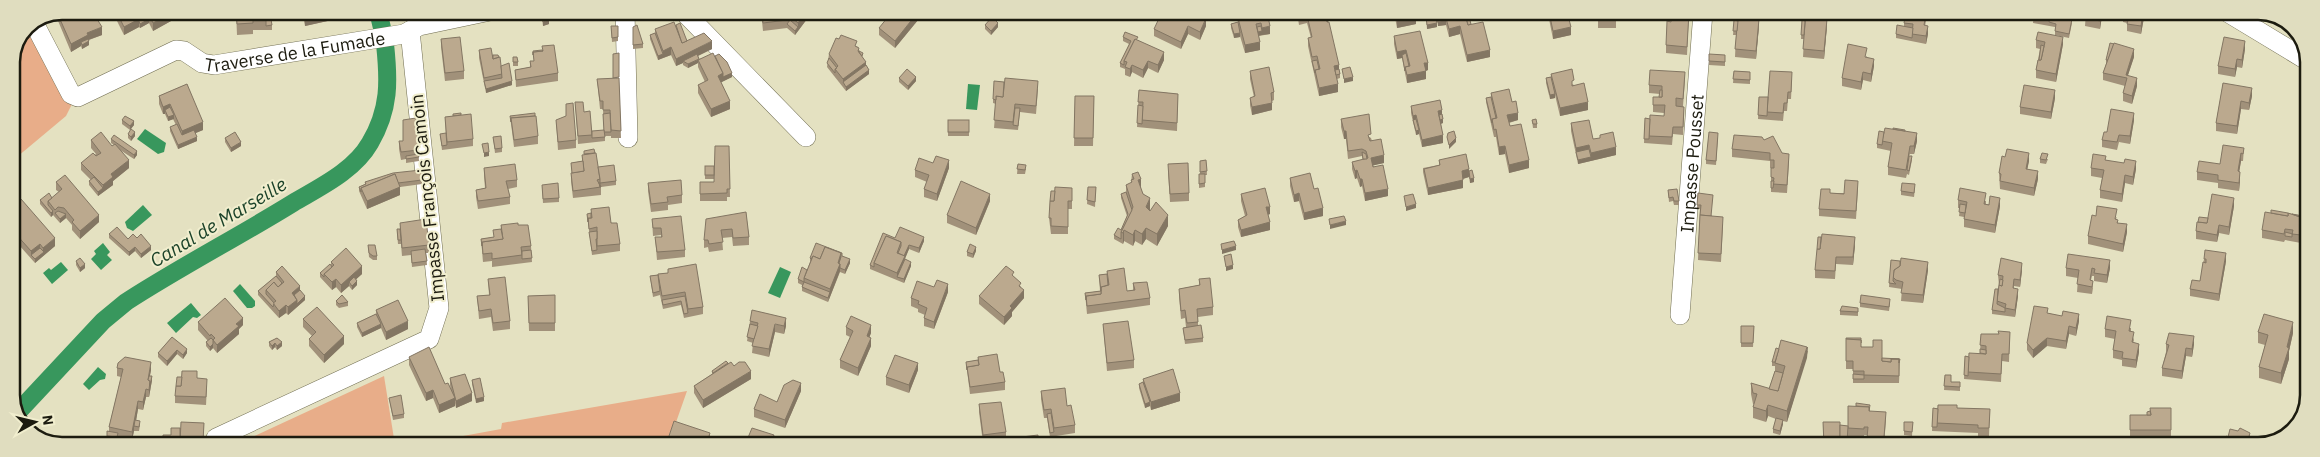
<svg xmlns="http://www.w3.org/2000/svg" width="2320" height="457" viewBox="0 0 2320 457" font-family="'IBM Plex Sans',sans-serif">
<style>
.green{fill:#e8ad89}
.water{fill:#38975d}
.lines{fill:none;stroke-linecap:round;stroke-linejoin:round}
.canal{stroke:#38975d;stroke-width:18}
.minor-casing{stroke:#6f6c50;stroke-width:20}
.minor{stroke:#fff;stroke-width:19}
.wall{fill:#a1917a}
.shaded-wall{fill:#837663}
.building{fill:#bba98e;stroke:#837663}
.labels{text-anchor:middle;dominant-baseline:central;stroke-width:4;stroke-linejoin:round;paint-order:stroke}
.street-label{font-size:18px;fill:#1c1b0f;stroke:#f1eece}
.water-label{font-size:19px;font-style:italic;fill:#1b4229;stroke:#f1eece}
.rim{fill:none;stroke:#1c1b0f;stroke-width:2.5}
</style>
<rect width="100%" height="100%" fill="#e4e1c1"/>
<g class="green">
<polygon points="32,26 72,104 66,116 11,162 11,61 23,33"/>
<polygon points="384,376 395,445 235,445"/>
<polygon points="687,391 668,445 414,445 501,429 502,423"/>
</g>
<g class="water">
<polygon points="968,84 980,85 977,110 966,109"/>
<polygon points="145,129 166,143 164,152 158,154 137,139"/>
<polygon points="143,205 152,215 133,231 127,228 125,222"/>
<polygon points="103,243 110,252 107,255 112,260 101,270 91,259 96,254 94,251"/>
<polygon points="61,262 68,270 52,284 43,273 49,268 51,270"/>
<polygon points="780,267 791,272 780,298 768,293"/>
<polygon points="240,284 255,301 255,306 252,308 247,308 233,291"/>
<polygon points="191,303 201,315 197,318 193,317 176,333 167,323"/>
<polygon points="98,367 106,374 105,379 100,380 89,390 83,384"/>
</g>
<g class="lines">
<g class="canal">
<polyline points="378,11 382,28"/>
<path d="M17 413 103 321 126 302C180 267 238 237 293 203 320 187 354 171 370 143 390 109 389 81 385 44"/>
</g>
<defs>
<g id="minor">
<polyline points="625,11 628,138"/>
<polyline points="684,12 806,137"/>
<polyline points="2227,12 2308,61"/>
<path id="s1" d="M34 23 71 94 78 97 176 50 184 51 202 63 214 65 404 34 419 26 490 11"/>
<path id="s2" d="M1680 315 1703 12"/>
<polyline points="216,438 429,339 439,308 410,31"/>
</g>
</defs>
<use href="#minor" class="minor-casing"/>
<use href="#minor" class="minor"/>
</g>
<g class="wall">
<polygon points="62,11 102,35 89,40 89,45 82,49 81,46 71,52 56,16 56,14"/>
<polygon points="112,11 169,11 171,21 153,31 149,23 140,28 139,27 124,35"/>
<polygon points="236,11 266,11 266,15 272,25 272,30 253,30 253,34 237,35"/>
<polygon points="302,11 341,11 341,18 305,26"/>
<polygon points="541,11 551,11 551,21 549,21 549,24 543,26"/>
<polygon points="761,12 810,12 810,15 795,35 787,28 763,31"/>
<polygon points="1253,12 1270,34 1259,36 1260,50 1245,53 1240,36 1240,37 1234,38 1231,28 1231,24 1238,22 1238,18 1253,15"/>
<polygon points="1279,12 1286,12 1286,14 1279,16"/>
<polygon points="1297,12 1336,12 1336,17 1328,19 1328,22 1340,74 1340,78 1337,79 1338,92 1319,96 1308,46 1308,38 1311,38 1307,23 1299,25"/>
<polygon points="1394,12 1415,12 1416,24 1397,28"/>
<polygon points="1431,12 1445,12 1446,18 1450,17 1449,12 1477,12 1477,19 1470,20 1471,24 1490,57 1467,62 1460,34 1449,37 1446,25 1438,26 1436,15 1435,15 1437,27 1427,29 1426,17 1431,15"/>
<polygon points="1540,12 1567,12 1571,35 1553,39 1548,14 1541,16"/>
<polygon points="1598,12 1619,12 1619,15 1616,15 1616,12 1616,28 1598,28"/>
<polygon points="1689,12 1687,55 1666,53 1666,45 1671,22"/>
<polygon points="1735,12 1754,18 1759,26 1756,59 1735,57 1736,35 1733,35"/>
<polygon points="1822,12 1822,18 1827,26 1824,59 1803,57 1804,39 1801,39 1802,20 1805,21"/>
<polygon points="2034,12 2068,12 2067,18 2072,23 2069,38 2055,35 2055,27 2033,23"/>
<polygon points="2086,12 2108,12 2107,17 2102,16 2100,29 2085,26"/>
<polygon points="2145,12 2141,34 2127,31 2127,23 2123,22 2123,15"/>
<polygon points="1927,16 1925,26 1928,34 1926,44 1896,38 1896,34 1904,26 1904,23"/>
<polygon points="918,20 895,48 879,35 879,28"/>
<polygon points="676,25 687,41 712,49 698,56 699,59 715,56 732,77 721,82 730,109 711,117 698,93 698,85 705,82 698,67 698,63 688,68 683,65 683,63 676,66 671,55 658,60 650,39 650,35 655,33 655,29"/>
<polygon points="985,25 998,27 991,35 985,29"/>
<polygon points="611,26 618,26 618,41 612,42"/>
<polygon points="1206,26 1200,40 1188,34 1181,49 1154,36 1154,29"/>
<polygon points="633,27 643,44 643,48 633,49"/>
<polygon points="1394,36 1428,70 1426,71 1426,79 1407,83 1402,58 1397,59 1394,44"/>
<polygon points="1123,37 1138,40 1164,60 1158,73 1148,68 1143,78 1132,72 1130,77 1125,75 1125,69 1120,67 1120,63 1129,44 1123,41"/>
<polygon points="441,39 464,71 464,79 445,81 441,47"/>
<polygon points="2036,40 2063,44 2056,82 2036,78 2036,70 2040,49 2036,48"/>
<polygon points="857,46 863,58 869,74 846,91 827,67 829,54"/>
<polygon points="2245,49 2242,68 2237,67 2235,77 2218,74 2218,66"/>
<polygon points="479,50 493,55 501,66 512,85 486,93 479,58"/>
<polygon points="533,51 558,73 558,81 516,87 515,70 530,67 530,61 534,61"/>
<polygon points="1725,55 1725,66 1709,65 1709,61"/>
<polygon points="1867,56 1867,57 1874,66 1871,82 1863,80 1861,90 1842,86 1842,78"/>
<polygon points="513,57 518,62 518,66 513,66"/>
<polygon points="2134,57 2128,75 2137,86 2132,104 2123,101 2123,93 2125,86 2103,80 2103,73 2106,64 2106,60"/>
<polygon points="1250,71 1274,92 1274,100 1272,101 1272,110 1252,115 1250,105 1250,98 1254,97 1250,79"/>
<polygon points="1734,71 1750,72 1750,84 1733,83"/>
<polygon points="1551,74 1574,85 1588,110 1560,116 1555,95 1555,98 1550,99 1546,83 1546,78 1551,77"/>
<polygon points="899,78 916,81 908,90 899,82"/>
<polygon points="597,79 619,81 621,138 611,138 611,133 611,136 605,136 605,141 578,144 575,102 584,112 592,131 604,131 603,109 600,109"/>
<polygon points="1685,80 1683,106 1684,114 1683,135 1673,134 1672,145 1644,143 1645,118 1650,119 1664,116 1664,113 1653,112 1653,97 1659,97 1660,94 1649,93 1649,85"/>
<polygon points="1792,80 1791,99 1788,99 1787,111 1784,111 1783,121 1758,119 1759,97 1768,97"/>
<polygon points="2223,83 2252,96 2249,110 2241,109 2237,134 2216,131 2216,123"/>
<polygon points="187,84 203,130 195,133 197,141 178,149 170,131 170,127 176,125 173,119 168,121 165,114 163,114 159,104 159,96"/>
<polygon points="1038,89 1036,114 1020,112 1018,130 994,128 996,104 993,103 993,99"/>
<polygon points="1139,90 1178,94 1177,131 1137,127"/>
<polygon points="1491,93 1512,102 1518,120 1509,123 1510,126 1529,168 1509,173 1505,154 1499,155 1496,137 1494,137 1486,102 1486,98 1491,97"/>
<polygon points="1075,96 1094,96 1093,146 1074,146"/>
<polygon points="2055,98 2051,119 2020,114 2020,107"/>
<polygon points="1411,106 1442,114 1443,123 1441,124 1443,143 1422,147 1419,134 1416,135 1411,113"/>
<polygon points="461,115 473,139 473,146 442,150 440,134 446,138 445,117"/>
<polygon points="510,116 538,136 538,144 514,147"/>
<polygon points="416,118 419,161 406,163 406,159 401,160 399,149 399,141 403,141"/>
<polygon points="1341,119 1371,138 1372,141 1384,163 1373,165 1388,196 1365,201 1362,186 1360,187 1357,178 1355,179 1352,169 1352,162 1363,160 1362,156 1348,159 1346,139 1344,139 1341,127"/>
<polygon points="122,120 134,125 130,130 122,124"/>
<polygon points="556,120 576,140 576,148 558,150"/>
<rect x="948" y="120" width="21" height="16"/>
<polygon points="1532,120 1537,124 1537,128 1533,128"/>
<polygon points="2134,120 2130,144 2119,142 2117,150 2102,147 2102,140 2107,132"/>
<polygon points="1571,123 1593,139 1616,155 1578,164 1571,131"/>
<polygon points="1905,131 1917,141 1914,154 1910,154 1909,156 1912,160 1909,175 1907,174 1906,178 1888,175 1888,167 1891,151 1877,148 1877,144 1884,132"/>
<polygon points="128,134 135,136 131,141 128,138"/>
<polygon points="493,137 502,148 502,152 495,153"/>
<polygon points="1718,137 1716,165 1706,164 1706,160"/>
<polygon points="225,138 241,146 231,152 225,142"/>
<polygon points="111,139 137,155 134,159 120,150 129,168 113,181 113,185 98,196 89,185 89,181 91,180 81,170 81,163 96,154 91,148 91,140 112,146 114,145 111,143"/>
<polygon points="1764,140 1782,153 1789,162 1787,193 1771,192 1771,168 1770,168 1770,161 1732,157 1732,149"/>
<polygon points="729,146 730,197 727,197 727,201 700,201 700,182 714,182"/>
<polygon points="2244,148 2243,161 2241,161 2239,172 2240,180 2239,191 2218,188 2218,183 2197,180 2197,172 2220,164"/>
<polygon points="584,151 595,153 598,167 616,181 616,185 601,187 601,195 573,198 571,181 571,173 572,173 571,163 582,161 582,155 584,155"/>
<polygon points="2005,157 2029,161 2027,169 2038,179 2034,196 2000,189 1999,173"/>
<polygon points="2040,159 2048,159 2046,164 2040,163"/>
<polygon points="1206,160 1207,175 1205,175 1205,187 1199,188 1199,174 1200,174 1200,161"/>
<polygon points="1439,160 1469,171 1474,182 1470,183 1469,177 1463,179 1463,188 1428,195 1423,172 1423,168 1439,165"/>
<polygon points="2106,160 2136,169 2133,185 2125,183 2122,202 2100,198 2100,190 2102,178 2091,176 2091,168"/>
<polygon points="1018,164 1026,169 1025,174 1017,174"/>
<rect x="705" y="166" width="9" height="13"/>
<polygon points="484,168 517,180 517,187 508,189 510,197 510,204 478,209 476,197 476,190 485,188 484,176"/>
<polygon points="949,168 937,201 924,197 924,189 927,182 915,177 915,170"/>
<polygon points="1168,172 1189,193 1189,201 1170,202"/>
<polygon points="1132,174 1141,189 1149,210 1168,226 1157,246 1146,239 1142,245 1135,241 1133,246 1124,241 1123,244 1114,239 1114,235 1121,230 1127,216 1121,198 1121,194 1126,192 1126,185 1131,183"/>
<polygon points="1290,178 1314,189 1323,216 1304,220 1299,201 1294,202 1290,186"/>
<polygon points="422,180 422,184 400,187 400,195 367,209 359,191 359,187 365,184 365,182"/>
<polygon points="56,182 99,222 80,239 72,230 72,225 66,218 60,223 53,215 51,217 40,204 40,200 52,198 59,192 56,190"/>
<polygon points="648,183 682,195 682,203 668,205 668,210 651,212 648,191"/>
<polygon points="542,185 559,198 559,202 543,203"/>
<polygon points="1088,187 1096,187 1095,207 1087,204"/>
<polygon points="1915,188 1914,197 1901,195 1901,191"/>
<polygon points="1858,189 1856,219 1819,216 1819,209 1830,193 1844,193"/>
<polygon points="983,190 990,201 976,235 947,223 947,215"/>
<polygon points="1668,190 1679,201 1679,205 1674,205 1673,201 1669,202"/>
<polygon points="1698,193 1712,216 1723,225 1721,262 1698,260 1700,209 1697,209"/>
<polygon points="1241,194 1270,214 1268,215 1270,230 1241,237 1238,227 1238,220 1245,216 1241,201"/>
<polygon points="1072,196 1072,209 1068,209 1068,234 1051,234 1049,218"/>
<polygon points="1958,200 1986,201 1986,204 2000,206 1995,233 1964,227 1964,217 1959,216 1960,208 1958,208"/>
<polygon points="2308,204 2308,237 2302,236 2301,243 2285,240 2284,242 2262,238 2262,230 2271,213 2288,213 2303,216"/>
<polygon points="2234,206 2229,235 2219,233 2217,242 2196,239 2196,231"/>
<polygon points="11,208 55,246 35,263 11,236 11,229 12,228 11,227"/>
<polygon points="746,212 749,237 749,245 733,246 732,237 722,238 723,250 709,252 708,247 704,248 704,240"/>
<polygon points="587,214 611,222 620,244 620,251 592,255"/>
<polygon points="2117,217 2116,219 2118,223 2127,232 2123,252 2088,244 2088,236"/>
<polygon points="652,219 685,250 685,257 657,260 655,237 661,237 661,235 653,236"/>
<polygon points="400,223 429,245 429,253 426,253 427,265 412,267 411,255 402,256 401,244 398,244 397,233 397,229 400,229"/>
<polygon points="501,225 518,225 531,246 532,262 492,267 492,261 483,262 481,239 494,237 501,229"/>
<polygon points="109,234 128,239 137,238 151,250 141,258 135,251 129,256 109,238"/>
<polygon points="895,238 924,241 919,253 909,249 905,259 911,266 904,283 870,269 870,265"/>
<polygon points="368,245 377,256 377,260 373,260 369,257"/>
<polygon points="1855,245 1853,265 1836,264 1835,279 1815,278 1815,270"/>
<polygon points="976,251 973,258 967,256 967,252"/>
<polygon points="842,256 850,263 845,274 840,272 828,302 802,291 802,285 798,283 798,279 807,270 810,262 810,258"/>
<polygon points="2204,259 2226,261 2219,301 2190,296 2190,289 2200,281"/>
<polygon points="1891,260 1928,270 1923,303 1901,301 1902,289 1889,287"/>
<polygon points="76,261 85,268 80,272 76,265"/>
<polygon points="331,262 362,274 356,279 357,285 352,290 349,286 341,293 336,287 332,290 320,277 320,273 331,266"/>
<polygon points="2066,268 2110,268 2107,283 2094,281 2094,276 2092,276 2091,280 2093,288 2092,294 2077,292 2078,278 2066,276"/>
<polygon points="668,269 703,307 703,314 684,318 681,305 663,309 660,295 653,297 650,276 668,273"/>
<polygon points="2022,270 2020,287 2014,286 2014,288 2018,296 2015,317 1992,314 1992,310 1999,285 1998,275"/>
<polygon points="1107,271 1127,291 1133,290 1133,283 1150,298 1150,305 1087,314 1085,293 1100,291 1099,275 1107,274"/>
<polygon points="276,272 300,290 305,300 288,315 286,313 279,318 258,295 258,291 276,276"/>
<polygon points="1014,277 1021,287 1024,298 1012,312 1012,316 1004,325 979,304 979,296"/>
<polygon points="488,279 510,321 510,329 493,331 491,317 479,319 477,296 489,295"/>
<polygon points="1199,279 1213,307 1213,315 1198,317 1198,326 1203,338 1203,342 1185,344 1183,328 1186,327 1185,318 1181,319 1179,296 1179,289 1199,285"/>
<polygon points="948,292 934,329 924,326 924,318 925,315 918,312 918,309 911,306 911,298"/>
<polygon points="555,295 555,331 529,331 528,296"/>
<polygon points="336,301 348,302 348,306 339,308 336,305"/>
<polygon points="1860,303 1890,303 1889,311 1860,307"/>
<polygon points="1858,308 1858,316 1840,315 1840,311"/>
<polygon points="376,310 408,329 386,340 381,328 362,337 357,327 357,323 376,314"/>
<polygon points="2048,313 2079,321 2076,336 2069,334 2066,349 2047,346 2033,358 2027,350 2027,343"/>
<polygon points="303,319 344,344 324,363 309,346 309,339 312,336 303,327"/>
<polygon points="750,321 786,326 784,334 775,332 769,357 752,353 753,343 747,341"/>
<polygon points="198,322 243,325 239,329 239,334 217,353 213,348 210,351 206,346 206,342 208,341 198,330"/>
<polygon points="1103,324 1134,360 1134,368 1107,371"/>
<polygon points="1741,326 1754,326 1753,347 1741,347"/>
<polygon points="846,327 871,333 869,337 871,346 858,376 840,368 840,360 850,337 846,335"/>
<polygon points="2131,328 2131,331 2134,340 2133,343 2139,352 2136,368 2122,366 2122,360 2113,358 2113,350 2115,339 2105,337 2105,329"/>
<polygon points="2010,332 2009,362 2002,361 2001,382 1964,379 1965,356 1969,357 1980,353 1981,334 1999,334"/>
<polygon points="2258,332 2293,333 2289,351 2289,359 2281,384 2259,378 2259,367 2265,345 2258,343"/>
<polygon points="172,337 187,353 183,359 177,354 167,366 158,357 158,353"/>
<polygon points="277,338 282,346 277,350 275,347 272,350 269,346 269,342"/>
<polygon points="1846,338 1882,358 1900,359 1899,383 1853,383 1853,369 1846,369"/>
<polygon points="2166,344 2194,344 2192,357 2186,356 2182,379 2162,376 2162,368 2166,352"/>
<polygon points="1779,349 1808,351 1787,422 1783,421 1783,424 1780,435 1773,433 1773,429 1776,419 1768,416 1766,422 1753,418 1753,407 1754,404 1753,404 1751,394 1751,383 1769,389 1775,371 1775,366 1772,366 1772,362"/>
<polygon points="409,357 445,384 451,390 450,385 450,378 472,401 456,408 455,403 455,406 439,413 433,398 426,401 409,365"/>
<polygon points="978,357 1000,372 1005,382 1005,390 970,394 966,362 978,360"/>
<polygon points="728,363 734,366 751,379 703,408 694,393 694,386 712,374 712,371"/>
<polygon points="117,368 151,370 150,376 152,380 149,397 146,397 143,410 138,409 136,420 140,425 139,431 134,431 132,440 118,437 117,441 107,440 107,436 109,432 109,427 121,377 117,376"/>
<polygon points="918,370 909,393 886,385 886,377"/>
<polygon points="1945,375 1951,382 1960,382 1960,391 1944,390"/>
<polygon points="197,378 207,386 206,405 175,403 175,396"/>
<polygon points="1143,379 1180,401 1151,410 1150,406 1145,408 1139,388 1139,384 1143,382"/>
<polygon points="472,380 484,401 476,403 472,384"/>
<polygon points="801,391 785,428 754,417 754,409 777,402"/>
<polygon points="1041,391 1067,406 1075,425 1075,433 1050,437 1047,418 1044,418 1041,399"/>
<polygon points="389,398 404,414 404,418 393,420"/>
<polygon points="979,404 1006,432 1006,440 1002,441 1002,445 995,445 994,442 983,443 979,412"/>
<polygon points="1848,406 1870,411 1886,420 1884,445 1867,446 1867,435 1864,435 1864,437 1848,436"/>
<polygon points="1933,408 1990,409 1989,436 1978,436 1978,433 1932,431"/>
<polygon points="2171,408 2171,437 2130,437 2130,415 2147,415 2150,411"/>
<polygon points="1823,422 1840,425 1848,426 1847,446 1823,446"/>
<polygon points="1904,422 1913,422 1912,436 1904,435"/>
<polygon points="204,423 203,445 163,445 171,435 180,428"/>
<polygon points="1022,437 1038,440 1038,444 1023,445"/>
<polygon points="668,439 710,441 708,445 668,445"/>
</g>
<g class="shaded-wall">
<polygon points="143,11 146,11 146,17 139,21 139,27 124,35 124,27 136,15"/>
<polygon points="335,11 341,11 341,18 305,26 305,18"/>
<polygon points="807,12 810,12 810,15 795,35 795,31 798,27 798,23"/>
<polygon points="918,12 918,20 895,48 895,41"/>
<polygon points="1327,12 1336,12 1336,17 1328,19 1328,24 1326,25 1326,17"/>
<polygon points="1450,12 1463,12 1463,14 1450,17"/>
<polygon points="1473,12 1477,12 1477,19 1466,21 1465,14"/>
<polygon points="2101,12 2102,16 2100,29 2100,21"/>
<polygon points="2143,12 2145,12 2141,34 2141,26"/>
<polygon points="1416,16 1416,24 1397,28 1397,20"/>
<polygon points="171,17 171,21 153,31 153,23 163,18"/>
<polygon points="1206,18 1206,26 1200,40 1200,32"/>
<polygon points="149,19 149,23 140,28 140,24"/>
<polygon points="1759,19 1759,26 1756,59 1756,51"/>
<polygon points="1827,19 1827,26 1824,59 1824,51"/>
<polygon points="549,20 549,24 543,26 543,22"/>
<polygon points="1446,21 1446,25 1438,26 1438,22"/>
<polygon points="998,23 998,27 991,35 991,31"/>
<polygon points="1437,23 1437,27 1427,29 1427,25"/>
<polygon points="1188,26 1188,34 1181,49 1181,42"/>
<polygon points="1270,26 1270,34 1262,35 1262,28"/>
<polygon points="1460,26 1460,34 1449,37 1449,29"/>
<polygon points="1928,26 1928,34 1926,44 1926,36"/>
<polygon points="102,27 102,35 88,40 89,41 89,45 82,49 82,45 81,42 81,46 71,52 71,44 87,33"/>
<polygon points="1571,27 1571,35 1553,39 1553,31"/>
<polygon points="1262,31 1262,35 1257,36 1257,32"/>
<polygon points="1240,33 1240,37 1234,38 1234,34"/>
<polygon points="2063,37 2063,44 2056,82 2056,74"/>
<polygon points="712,41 712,49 685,62 683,61 683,63 676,66 676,59"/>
<polygon points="2245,41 2245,49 2242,68 2242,60"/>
<polygon points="1260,42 1260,50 1245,53 1245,45"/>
<polygon points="671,47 671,55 663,58 663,51"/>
<polygon points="2134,49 2134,57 2127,78 2126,75"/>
<polygon points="1406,50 1406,57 1402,55 1402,58 1397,59 1397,52"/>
<polygon points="1490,50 1490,57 1467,62 1467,55"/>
<polygon points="1164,52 1164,60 1158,73 1158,65"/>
<polygon points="663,54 663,58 658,60 658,56"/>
<polygon points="1874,59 1874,66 1871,82 1871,74"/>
<polygon points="2237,59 2237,67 2235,77 2235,69"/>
<polygon points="698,60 698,63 688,68 688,64"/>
<polygon points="1148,61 1148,68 1143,78 1143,70"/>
<polygon points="866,62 866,69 843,82 843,79"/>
<polygon points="1424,63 1428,63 1428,70 1424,71"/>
<polygon points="1132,65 1132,72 1130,77 1130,69"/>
<polygon points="1339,65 1339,73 1335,74 1334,66"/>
<polygon points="869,70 869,74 846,91 846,87"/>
<polygon points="1426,71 1426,79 1407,83 1407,75"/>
<polygon points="1863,72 1863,80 1861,90 1861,82"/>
<polygon points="723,73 732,73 732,77 718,84 718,76"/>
<polygon points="916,77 916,81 908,90 908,86"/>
<polygon points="1353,77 1353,81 1344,83 1344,79"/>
<polygon points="2137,78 2137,86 2132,104 2132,96"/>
<polygon points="512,81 512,85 486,93 486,89"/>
<polygon points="1338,84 1338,92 1319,96 1319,88"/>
<polygon points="2252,88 2252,96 2249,110 2249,103"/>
<polygon points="2055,90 2055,98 2051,119 2051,112"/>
<polygon points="1555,94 1555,98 1550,99 1550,95"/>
<polygon points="730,101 730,109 711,117 711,109"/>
<polygon points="2241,101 2241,109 2237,134 2237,126"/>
<polygon points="1588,102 1588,110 1560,116 1560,108"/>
<polygon points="1272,103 1272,110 1252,115 1252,107"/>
<polygon points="170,104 170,111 165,110 165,114 163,114 163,107"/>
<polygon points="1442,110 1442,118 1438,115 1438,111"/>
<polygon points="1518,113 1518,120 1507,123 1507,115"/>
<polygon points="2134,113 2134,120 2130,144 2130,136"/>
<polygon points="174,115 174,119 168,121 168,117"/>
<polygon points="1416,115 1416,123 1413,120 1413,124 1413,116"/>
<polygon points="1443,119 1443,123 1439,124 1439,120"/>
<polygon points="134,121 134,125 130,130 130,126"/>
<polygon points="203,122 203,130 182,139 182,131"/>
<polygon points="1419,130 1419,134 1416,135 1416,131"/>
<rect x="1344" y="131" width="2" height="8"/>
<polygon points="135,132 135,136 131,141 131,137"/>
<polygon points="1917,133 1917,141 1914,154 1914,146"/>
<polygon points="1443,135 1443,143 1422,147 1422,140"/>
<polygon points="197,137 197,141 178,149 178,145"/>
<polygon points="1456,138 1456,142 1449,149 1449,145"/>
<polygon points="241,142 241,146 231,152 231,148"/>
<polygon points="1589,145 1589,153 1576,152 1576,148"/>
<polygon points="1505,146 1505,154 1499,155 1499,147"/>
<polygon points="1616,147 1616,155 1578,164 1578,160 1591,157 1591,153"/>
<polygon points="137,151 137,155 134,159 134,155"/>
<polygon points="489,152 489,156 484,157 484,153"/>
<polygon points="2029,153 2029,161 2026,176 2026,169"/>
<polygon points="2241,153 2241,161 2238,179 2238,171"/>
<polygon points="1384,155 1384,163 1371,166 1371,158"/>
<polygon points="129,160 129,168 113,181 113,185 98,196 98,192 103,188 103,185 111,174"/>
<polygon points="949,160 949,168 937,201 937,194"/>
<polygon points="1529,160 1529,168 1509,173 1509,165"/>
<polygon points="2136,161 2136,169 2133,185 2133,177"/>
<polygon points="1469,169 1469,177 1462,179 1462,171"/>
<polygon points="1357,170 1357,178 1355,179 1355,171"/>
<polygon points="2038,171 2038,179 2034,196 2034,188"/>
<polygon points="2240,172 2240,180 2239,191 2239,183"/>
<polygon points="2125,175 2125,183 2122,202 2122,194"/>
<polygon points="1474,178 1474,182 1470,183 1470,179"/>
<polygon points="1141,179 1141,191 1138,180"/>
<polygon points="1360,179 1362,179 1362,186 1360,187"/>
<polygon points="1463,180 1463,188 1428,195 1428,188"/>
<polygon points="400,187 400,195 367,209 367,201"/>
<polygon points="1388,189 1388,196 1365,201 1365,193"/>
<polygon points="1299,193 1299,201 1294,202 1294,195"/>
<polygon points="990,194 990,201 976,235 976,228"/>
<polygon points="1150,198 1150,210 1146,219 1146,207"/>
<polygon points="2000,198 2000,206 1995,233 1995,225"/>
<polygon points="2234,198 2234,206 2229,235 2229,227"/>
<polygon points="1416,204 1416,208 1406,211 1406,207"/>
<polygon points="1266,207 1270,207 1270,214 1266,215"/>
<polygon points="1323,208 1323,216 1304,220 1304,213"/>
<polygon points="53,211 53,215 51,217 51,213"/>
<polygon points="66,214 66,218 60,223 60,219"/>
<polygon points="99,215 99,222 80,239 80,231"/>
<polygon points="1168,215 1168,226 1157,246 1157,234"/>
<polygon points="1346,221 1346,225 1330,229 1330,225"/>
<polygon points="1270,222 1270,230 1241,237 1241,230"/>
<polygon points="2127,224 2127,232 2123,252 2123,244"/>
<polygon points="2219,225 2219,233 2217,242 2217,235"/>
<polygon points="1146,228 1146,239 1142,245 1142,234"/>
<polygon points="1124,230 1124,241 1123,244 1123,233"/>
<polygon points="1135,230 1135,241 1133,246 1133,235"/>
<polygon points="924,237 924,241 919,253 919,248"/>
<polygon points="1855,237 1855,245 1853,265 1853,257"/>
<polygon points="55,238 55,246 35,263 35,259 43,252 43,248"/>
<polygon points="40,244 40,252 31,255 31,259 31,251"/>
<polygon points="909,245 909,249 897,277 897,273"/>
<polygon points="151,246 151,250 141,258 141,254"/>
<polygon points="1236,246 1236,250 1222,254 1222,250"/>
<polygon points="135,247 135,251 129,256 129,252"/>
<polygon points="976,247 976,251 973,258 973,254"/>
<polygon points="841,253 841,261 840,265 840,271 828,302 830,289"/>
<polygon points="2226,253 2226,261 2219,301 2219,294"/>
<polygon points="850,259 850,263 845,274 845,270"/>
<polygon points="2110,260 2110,268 2107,283 2107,275"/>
<polygon points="911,262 911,266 904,283 904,279"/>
<polygon points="1928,262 1928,270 1923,303 1923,295"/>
<polygon points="2022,263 2022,270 2020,287 2020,280"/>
<polygon points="85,264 85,268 80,272 80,268"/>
<polygon points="1233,265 1233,269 1226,271 1226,267"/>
<polygon points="362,266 362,274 351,284 349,282 349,286 341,293 341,285"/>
<polygon points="336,279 336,287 332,290 332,282"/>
<polygon points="357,281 357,285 352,290 352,286"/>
<polygon points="948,284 948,292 934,329 934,322"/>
<polygon points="300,286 300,294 294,299 292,293"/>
<polygon points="2018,289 2018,296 2015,317 2015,310"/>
<polygon points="1024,290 1024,298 1012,312 1012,316 1004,325 1004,317 1010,306"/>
<polygon points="305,296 305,300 288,315 288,307 297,300"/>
<polygon points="286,305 286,313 279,318 279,311"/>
<polygon points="2079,314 2079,321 2076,336 2076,328"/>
<polygon points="243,318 243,325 239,329 239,334 217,353 217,345 236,324"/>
<polygon points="786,318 786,326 784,334 784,326"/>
<polygon points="408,321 408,329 386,340 386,332"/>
<polygon points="2293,322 2293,333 2289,351 2289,359 2281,384 2281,373"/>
<polygon points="381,324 381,328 362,337 362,333"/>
<polygon points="775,324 775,332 769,357 769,349"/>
<polygon points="871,325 871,333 867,344 867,336"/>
<polygon points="2069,326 2069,334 2066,349 2066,341"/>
<polygon points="344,336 344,344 324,363 324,355"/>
<polygon points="2194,336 2194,344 2192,357 2192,349"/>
<polygon points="871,338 871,346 858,376 858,368"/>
<polygon points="2047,338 2047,346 2033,358 2033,350"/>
<polygon points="282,342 282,346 277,350 277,346"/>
<polygon points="275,343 275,347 272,350 272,346"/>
<polygon points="213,344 213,348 210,351 210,347"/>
<polygon points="2139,344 2139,352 2136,368 2136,360"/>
<polygon points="1807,347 1808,347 1807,358 1787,422 1787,411"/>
<polygon points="2186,348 2186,356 2182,379 2182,371"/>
<polygon points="187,349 187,353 183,359 183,355"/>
<polygon points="177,350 177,354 167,366 167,361"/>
<polygon points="151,362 151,370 148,384 148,380"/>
<polygon points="918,363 918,370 909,393 909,385"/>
<polygon points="751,371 751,379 703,408 703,400"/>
<polygon points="152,376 152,380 149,397 149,390"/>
<polygon points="801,383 801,391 785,428 785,420"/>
<polygon points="146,389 146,397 143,410 143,402"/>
<polygon points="433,390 433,398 426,401 426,393"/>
<polygon points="472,393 472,401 456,408 456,401"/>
<polygon points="1180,393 1180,401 1151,410 1151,402"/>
<polygon points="484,397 484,401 476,403 476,399"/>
<polygon points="455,398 455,406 439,413 439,405"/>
<polygon points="138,401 138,409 135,427 134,426 134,431 132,440 132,432"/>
<polygon points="1150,402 1150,406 1145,408 1145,404"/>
<polygon points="1768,405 1768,416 1766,422 1766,411"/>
<polygon points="1783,420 1783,424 1780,435 1780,431"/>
<polygon points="710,433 710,441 708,445 706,445"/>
<polygon points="2250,433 2250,440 2248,446 2246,446"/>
<polygon points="774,435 774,443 773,445 771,445"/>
</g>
<g class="building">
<polygon points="62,11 75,11 69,15 68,12 59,17 59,20 56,13"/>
<polygon points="75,11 92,11 102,27 87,33 88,35 71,44 59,17 68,12 69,15"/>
<polygon points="116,11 143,11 136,15 139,19 124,27"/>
<polygon points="147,11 160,11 163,18 153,23"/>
<polygon points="160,11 169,11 171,17 163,22 163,18"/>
<polygon points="236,11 246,11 246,12 266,11 266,18 253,19 253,23 237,24"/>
<polygon points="304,11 335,11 305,18"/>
<polygon points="542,11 551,11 551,17 549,17 549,20 543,22"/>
<polygon points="762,12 807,12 798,23 790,16 787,20 763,23"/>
<polygon points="892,12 918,12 895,41 879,28"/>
<polygon points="1162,12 1193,12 1206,18 1200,32 1188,26 1181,42 1154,29"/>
<polygon points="1253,12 1267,12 1270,26 1262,28 1261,23 1256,24 1260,42 1245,45 1238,18 1253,14"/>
<polygon points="1298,12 1327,12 1328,16 1326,17 1327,22 1329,22 1339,65 1334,66 1338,84 1319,88 1315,70 1320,69 1317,56 1312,57 1308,38 1312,37 1307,15 1299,17"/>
<polygon points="1395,12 1415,12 1416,16 1397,20"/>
<polygon points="1436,12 1445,12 1446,21 1438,22"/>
<polygon points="1464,12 1473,12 1465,14"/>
<polygon points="1549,12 1567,12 1571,27 1553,31"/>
<rect x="1598" y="12" width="18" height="8"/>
<polygon points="1671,12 1689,12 1687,47 1666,45 1667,21 1671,22"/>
<polygon points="1735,12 1753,12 1753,18 1759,19 1756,51 1735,49 1738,17 1734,16"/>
<polygon points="1806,12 1821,12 1821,18 1827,19 1824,51 1803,49"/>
<polygon points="1906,12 1920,12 1920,13 1926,14 1924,25 1928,26 1926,36 1912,34 1913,24 1904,23"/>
<polygon points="1921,12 1927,12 1926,18 1926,14 1920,13"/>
<polygon points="2034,12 2038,12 2037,20 2033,19"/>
<polygon points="2038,12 2050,12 2049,18 2037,16"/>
<polygon points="2086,12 2101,12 2100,21 2085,18"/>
<polygon points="2124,12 2143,12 2141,26 2127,24 2129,16 2123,15"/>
<polygon points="146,13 149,19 140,24 138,18"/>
<polygon points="270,14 272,25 266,26 266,15"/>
<polygon points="1435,14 1437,23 1427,25 1426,17"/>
<polygon points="1465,14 1468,25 1483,22 1490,50 1467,55 1460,26 1449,29 1446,18"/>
<polygon points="2050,15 2072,19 2069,34 2055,31 2056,24 2049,22"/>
<polygon points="992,17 998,23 991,31 985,25"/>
<polygon points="1466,17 1469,17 1471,24 1468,25"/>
<polygon points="790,20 798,27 795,31 787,24"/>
<polygon points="1734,20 1738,21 1737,31 1733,31"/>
<polygon points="1802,20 1805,21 1804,35 1801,35"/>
<polygon points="674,22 682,43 704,33 712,41 676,59 671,47 663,51 655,29"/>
<polygon points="1238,22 1240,33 1234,34 1231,24"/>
<polygon points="680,23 687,41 682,43 676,25"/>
<polygon points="637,25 643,44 633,45 633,27"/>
<polygon points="1897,25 1913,28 1912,38 1896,34"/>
<polygon points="611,26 618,26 618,37 612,38"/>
<polygon points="1261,26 1262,31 1258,32 1257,27"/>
<polygon points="1420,31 1428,63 1424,63 1426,71 1407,75 1405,67 1410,66 1406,50 1397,52 1394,36"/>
<polygon points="1125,32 1138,37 1136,40 1135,39 1124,61 1124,65 1120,63 1131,41 1123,37"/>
<polygon points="2038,32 2063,37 2056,74 2036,70 2038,60 2041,60 2045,42 2036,40"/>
<polygon points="655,33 663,54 658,56 650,35"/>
<polygon points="841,35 857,41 855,46 859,48 858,51 866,62 843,79 835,69 838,66 829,54 836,38 839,39"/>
<polygon points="460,37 464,71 445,73 441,39"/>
<polygon points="2224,37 2245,41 2242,60 2237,59 2235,69 2218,66"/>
<polygon points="88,39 89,41 82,45 81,42"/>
<polygon points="1135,39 1164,52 1158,65 1148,61 1143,70 1132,65 1130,69 1125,67 1127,62 1124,61"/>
<polygon points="2110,43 2114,44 2108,60 2106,60"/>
<polygon points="2114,43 2134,49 2126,75 2137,78 2132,96 2123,93 2127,78 2103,73"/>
<polygon points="1848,44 1867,48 1865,57 1874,59 1871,74 1863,72 1861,82 1842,78"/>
<polygon points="554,45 558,73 516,80 515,70 531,67 530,61 534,61 533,52 543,51 542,46"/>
<polygon points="2041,45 2044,46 2041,60 2039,60"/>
<polygon points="491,48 493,59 500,57 502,74 484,78 479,50"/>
<polygon points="542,50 543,51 533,52 533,55 533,51"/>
<polygon points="859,51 863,53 862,56 859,52"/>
<polygon points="619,53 619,77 613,78 613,54"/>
<polygon points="713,53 723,73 718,76 730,101 711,109 698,85 708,80 698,60"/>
<polygon points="1406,53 1409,66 1405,67 1405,71 1402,55"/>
<polygon points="697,54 699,59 688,64 683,61"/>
<polygon points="719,54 727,62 732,73 723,77 723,73 715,56"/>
<polygon points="1709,54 1725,55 1725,62 1709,61"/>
<polygon points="493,55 498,55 499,57 493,59"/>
<polygon points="513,57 517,57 518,62 513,62"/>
<polygon points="829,58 837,68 835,69 835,73 827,63"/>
<polygon points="1317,60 1319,69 1315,70 1315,73 1312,61"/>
<polygon points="509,63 512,81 486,89 484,81 502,78 501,66"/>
<polygon points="866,65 869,70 846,87 843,82"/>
<polygon points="1269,67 1274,92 1271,93 1272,103 1252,107 1250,98 1255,96 1250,71"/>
<polygon points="1350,67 1353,77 1344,79 1342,69"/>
<polygon points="907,69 916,77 908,86 899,78"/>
<polygon points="1339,69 1340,74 1336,75 1335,70"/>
<polygon points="1572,69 1574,80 1572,81 1572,86 1584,83 1588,102 1560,108 1551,74"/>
<polygon points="1650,70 1685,72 1683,99 1676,98 1676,106 1684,107 1683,127 1673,127 1672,137 1649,136 1650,115 1664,116 1665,105 1653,105 1653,97 1662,97 1662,86 1649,85"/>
<polygon points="1734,71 1750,72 1750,80 1733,79"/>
<polygon points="1770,71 1792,72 1791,92 1788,92 1787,103 1784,103 1783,113 1767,112"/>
<polygon points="1551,77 1555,94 1550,95 1546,78"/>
<polygon points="619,78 621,131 611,130 610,110 603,110 603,101 600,101 597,79"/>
<polygon points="1005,78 1038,81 1036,106 1015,104 1013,122 994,120 996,96 1003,97"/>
<polygon points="994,81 1004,82 1003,97 996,96 996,100 993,99"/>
<polygon points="2223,83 2252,88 2249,103 2241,101 2237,126 2216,123"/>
<polygon points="187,84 203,122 182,131 170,104 163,107 159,96"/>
<polygon points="2024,85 2055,90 2051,112 2020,107"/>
<polygon points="1509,89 1512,102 1516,101 1518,113 1507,115 1510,126 1521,124 1529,160 1509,165 1505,146 1499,147 1496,129 1494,130 1492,119 1497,118 1491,93"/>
<polygon points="1139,90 1178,94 1177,123 1142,120 1143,102 1138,102"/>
<polygon points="1660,90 1662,90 1662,97 1659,97"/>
<polygon points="1075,96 1094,96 1093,138 1074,138"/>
<polygon points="1491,97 1496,118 1492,119 1492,123 1486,98"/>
<polygon points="1759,97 1768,97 1767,116 1758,115"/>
<polygon points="1440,100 1442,110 1438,111 1443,135 1422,140 1416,115 1413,116 1411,106"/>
<polygon points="575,102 583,102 584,112 590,111 592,135 578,136"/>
<polygon points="573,103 576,140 558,142 556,120 566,116 566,104"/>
<polygon points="1138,105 1143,106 1142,124 1137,123"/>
<polygon points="170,107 174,115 168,117 165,110"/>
<polygon points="1015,108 1020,108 1018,126 1013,125"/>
<polygon points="2111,109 2134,113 2130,136 2119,135 2117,142 2102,140 2104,132 2107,132"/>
<polygon points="461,113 461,115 453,116 453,114"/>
<polygon points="535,113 535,116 511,118 511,122 510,116"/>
<polygon points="610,113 611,132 604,132 603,114"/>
<polygon points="471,114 473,139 447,142 445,117"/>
<polygon points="1369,114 1371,134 1368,135 1370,141 1381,139 1384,155 1371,158 1373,167 1383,165 1388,189 1365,193 1362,179 1360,179 1357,170 1355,171 1352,162 1368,158 1366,151 1362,149 1348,151 1346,131 1344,131 1341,119"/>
<polygon points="1442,114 1443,119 1440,120 1439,115"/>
<polygon points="125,116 134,121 130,126 122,120"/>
<polygon points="536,116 538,136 514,140 511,118"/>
<polygon points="416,118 418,150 401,152 399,141 403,141 403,120"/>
<polygon points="1645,118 1650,119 1649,139 1644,139"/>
<polygon points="1416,119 1419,130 1416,131 1413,120"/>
<polygon points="1536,119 1537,124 1533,124 1532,120"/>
<rect x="948" y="120" width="21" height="12"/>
<polygon points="1589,120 1593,139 1600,138 1600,135 1613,132 1616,147 1591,153 1589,145 1576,148 1571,123"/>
<polygon points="177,124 182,135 194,130 197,137 178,145 170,127"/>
<polygon points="1885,128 1917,133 1914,146 1910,146 1906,170 1888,167 1892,143 1882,141"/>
<polygon points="1893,128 1905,130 1905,131 1893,129"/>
<polygon points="131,129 135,132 131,137 128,134"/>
<polygon points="604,130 605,137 592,138 592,131"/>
<polygon points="1454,131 1456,138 1449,145 1447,137 1448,133"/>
<polygon points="1879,131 1884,132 1882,145 1877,144"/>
<polygon points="101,132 112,146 115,144 129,160 111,174 113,177 103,185 81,163 93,153 96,156 101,153 91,140"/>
<polygon points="235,132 241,142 231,148 225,138"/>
<polygon points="1709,132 1718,133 1716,161 1706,160"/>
<polygon points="446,133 447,145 442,146 440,134"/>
<polygon points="114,135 137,151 134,155 111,139"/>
<polygon points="1734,135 1762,137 1764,140 1773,136 1782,153 1789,154 1787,185 1773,184 1774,178 1771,177 1771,168 1774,168 1774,160 1770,160 1770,153 1732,149"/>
<polygon points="501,136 502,148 495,149 493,137"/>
<polygon points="488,143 489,152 484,153 482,144"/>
<polygon points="2223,145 2244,148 2243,154 2241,153 2238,171 2240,172 2239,183 2218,180 2218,175 2197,172 2199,161 2220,164"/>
<polygon points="715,146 729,146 730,189 727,189 727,193 700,194 700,182 714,182"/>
<polygon points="594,149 595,153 584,154 584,151"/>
<polygon points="1589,149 1591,157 1578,160 1576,152"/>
<polygon points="2007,149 2029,153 2026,169 2038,171 2034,188 2000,181 2001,174 1999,173 2002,156 2005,157"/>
<polygon points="1362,152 1366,154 1367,159 1363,159"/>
<polygon points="596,153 600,179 597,180 601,187 573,191 571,173 584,171 582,155"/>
<polygon points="2042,153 2048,154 2046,160 2040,159"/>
<polygon points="418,154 419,157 406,159 406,156"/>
<polygon points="1466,154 1469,169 1462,171 1463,180 1428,188 1424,169 1440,165 1439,160"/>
<polygon points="2093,154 2106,156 2105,160 2124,163 2125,159 2136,161 2133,177 2125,175 2122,194 2100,190 2104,170 2091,168"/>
<polygon points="936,156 949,160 937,194 924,189 929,175 915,170 919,158 933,163"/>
<polygon points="1909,156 1912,156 1909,171 1907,170"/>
<polygon points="1206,160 1207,171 1200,172 1200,161"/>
<polygon points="583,161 584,171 572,173 571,163"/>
<polygon points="1188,163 1189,193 1170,194 1168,164"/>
<polygon points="515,164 517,180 506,181 510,197 478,201 476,190 486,188 484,168"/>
<polygon points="1018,164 1026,165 1025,170 1017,169"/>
<polygon points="614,165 616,181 600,183 600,187 599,183 600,183 600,179 598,167"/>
<rect x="705" y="166" width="9" height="9"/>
<polygon points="421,170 422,180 398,183 395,174 361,188 361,192 359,187 366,184 365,182 393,173"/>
<polygon points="1472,170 1474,178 1470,179 1469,171"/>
<polygon points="1138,172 1141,179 1138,180 1143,194 1150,198 1146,207 1150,211 1156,202 1168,215 1157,234 1146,228 1142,234 1135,230 1133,235 1124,230 1123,233 1121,232 1133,207 1126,185 1132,182 1131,180 1134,179 1132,174"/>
<polygon points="1310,173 1314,189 1318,188 1323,208 1304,213 1299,193 1294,195 1290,178"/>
<polygon points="395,174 400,187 367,201 361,188"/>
<polygon points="1199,174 1205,174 1205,183 1199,184"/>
<polygon points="65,175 99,215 80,231 72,222 74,220 64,208 58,207 55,210 48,201 62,189 56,182"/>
<polygon points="94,177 103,188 98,192 89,181"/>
<polygon points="681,180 682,195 667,197 668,202 651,204 648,183"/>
<polygon points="1845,180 1858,181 1856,211 1819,209 1821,189 1830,189 1830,193 1844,194"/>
<polygon points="961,181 990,194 976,228 947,215"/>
<polygon points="1771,181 1774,181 1773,188 1771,188"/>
<polygon points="558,183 559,198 543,199 542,185"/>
<polygon points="1902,183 1915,184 1914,193 1901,191"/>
<polygon points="1055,187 1072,188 1072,201 1068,201 1068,227 1051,226 1051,218 1049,218 1050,201 1054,201"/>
<polygon points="1088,187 1096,187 1095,202 1087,200"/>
<polygon points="1265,188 1270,207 1266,207 1270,222 1241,230 1238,220 1247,215 1241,194"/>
<polygon points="1960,188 1986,193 1984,204 1989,205 1990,196 2000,198 1995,225 1964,219 1967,202 1958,200"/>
<polygon points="1677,189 1679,201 1674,201 1673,197 1669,198 1668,190"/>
<polygon points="1051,191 1055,191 1054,201 1050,201"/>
<polygon points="1126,192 1132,210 1121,232 1121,239 1114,235 1118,228 1121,230 1128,214 1121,194"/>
<polygon points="49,193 52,198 48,201 48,205 53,211 51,213 40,200"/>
<polygon points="1698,193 1713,195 1711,216 1700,215 1701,205 1697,205"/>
<polygon points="1413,194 1416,204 1406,207 1404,196"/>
<polygon points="2212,194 2234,198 2229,227 2219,225 2217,235 2196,231 2197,222 2207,223"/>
<polygon points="21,199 55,238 43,248 40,244 31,251 14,232 19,228 11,219 11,208"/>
<polygon points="1960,204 1966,205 1965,213 1959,212"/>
<polygon points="2097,206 2117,209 2115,219 2118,220 2117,223 2127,224 2123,244 2088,236 2092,215 2096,216"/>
<polygon points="2305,206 2308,206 2308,229 2302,228 2301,235 2292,234 2293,230 2285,229 2284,234 2262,230 2265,212 2288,216 2288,213 2303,218"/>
<polygon points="609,207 611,223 617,223 620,244 597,246 597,227 589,229 588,218 592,218 591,209"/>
<polygon points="2271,210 2288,213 2288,216 2271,213"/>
<polygon points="58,211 66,214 60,219 55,213"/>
<polygon points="746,212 749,237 733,238 732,229 721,230 723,242 709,244 708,240 704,240 706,219"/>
<polygon points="591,213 591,218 588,218 588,222 587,214"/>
<polygon points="2292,214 2303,216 2303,218"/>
<polygon points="1700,215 1723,217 1721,254 1698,253"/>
<polygon points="681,216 685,250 657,252 655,237 662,237 661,228 653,228 652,219"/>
<polygon points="1344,216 1346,221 1330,225 1329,219"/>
<polygon points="2199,217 2208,218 2207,223 2198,222"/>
<polygon points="426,219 429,245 402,248 400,223"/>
<polygon points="518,223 518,225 528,225 531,246 521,247 522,255 492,259 492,253 483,254 482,242 503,239 501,225"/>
<polygon points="15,227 17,230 14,232 14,236 11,232 11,229"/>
<polygon points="117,227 128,239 133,234 137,238 141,234 151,246 141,254 135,247 129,252 109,234"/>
<polygon points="900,227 924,237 919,248 909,245 904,256 898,253 901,246 901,242 886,236 874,263 874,267 870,265 883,233 895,238"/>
<polygon points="397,229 400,229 401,240 398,240"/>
<polygon points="501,229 503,239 482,242 482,246 481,239 494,237 493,230"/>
<polygon points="597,231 597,239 596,239 597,250 592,251 589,232"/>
<polygon points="2285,232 2293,234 2292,234 2292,237 2285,236"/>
<polygon points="1822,234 1855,237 1853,257 1836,257 1835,271 1815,270 1817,249 1820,249"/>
<polygon points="886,236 901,242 897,253 905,256 897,273 874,263"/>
<polygon points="1818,237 1821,237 1820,249 1817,249"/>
<polygon points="1234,241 1236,246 1222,250 1221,244"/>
<polygon points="816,243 842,253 842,256 850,259 845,270 840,268 840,264 839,263 841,257 841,253 825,247 820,259 813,256 811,259 810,258"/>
<polygon points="970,244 976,247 973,254 967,252"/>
<polygon points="368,245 375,245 377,256 373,256 369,253"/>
<polygon points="825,247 841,253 838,263 840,264 830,289 804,278 813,256 820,259"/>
<polygon points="40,248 44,252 35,259 31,255"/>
<polygon points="346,248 362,266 341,285 336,279 332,282 324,274 334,265 331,262"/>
<polygon points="425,249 427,261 412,263 411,251"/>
<polygon points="531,250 532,258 522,259 522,251"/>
<polygon points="2205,250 2226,253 2219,294 2190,289 2192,280 2200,281 2203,262 2206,263 2206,259 2204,259"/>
<polygon points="1231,254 1233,265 1226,267 1224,256"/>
<polygon points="2068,254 2110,260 2107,275 2094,273 2095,269 2092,268 2090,280 2093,281 2092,287 2077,284 2079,270 2066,268"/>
<polygon points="80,258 85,264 80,268 76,261"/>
<polygon points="1901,258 1928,262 1923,295 1901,293 1903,282 1896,280 1893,277 1894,270 1900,266"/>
<polygon points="2001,258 2022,263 2020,280 2014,279 2013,288 2018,289 2015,310 2005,308 2006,304 1997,301 1999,285 2002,286 2003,276 1998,275"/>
<polygon points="905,259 911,262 904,279 897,277"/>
<polygon points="1891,260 1900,261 1900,266 1894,270 1893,281 1896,284 1889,283"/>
<polygon points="330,264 332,267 324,274 324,277 320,273"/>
<polygon points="696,264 703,307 688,309 685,292 662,296 658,274 668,273 668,269"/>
<polygon points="282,266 300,286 292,293 297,300 288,307 286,305 279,311 273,303 276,301 266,290 274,282 278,287 284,282 276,272"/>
<polygon points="1006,266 1014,272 1012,275 1021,283 1019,286 1024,290 1010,306 1012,308 1004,317 979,296"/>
<polygon points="802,267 807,270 804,278 804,282 798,279"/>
<polygon points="1124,268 1127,291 1135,290 1133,283 1147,282 1150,298 1087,306 1086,296 1101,294 1101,287 1109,285 1107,271"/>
<polygon points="1107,274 1108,285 1101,287 1101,291 1099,275"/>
<polygon points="658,275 660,291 653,293 650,276"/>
<polygon points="276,276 282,283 278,287 274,282 266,290 266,294 274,303 273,307 258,291"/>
<polygon points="354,277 357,281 352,286 349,282"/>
<polygon points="505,277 510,321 493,323 491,309 479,311 477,296 490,295 488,279"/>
<polygon points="1210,278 1213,307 1197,309 1198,322 1187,323 1185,310 1181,311 1179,289 1200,285 1199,279"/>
<polygon points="2000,279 2003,280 2002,286 1999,285"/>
<polygon points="937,280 948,284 934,322 924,318 927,308 918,304 919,301 911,298 917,281 934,287"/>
<polygon points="804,282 830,292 828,298 802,287"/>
<polygon points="1995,289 1998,289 1997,304 2005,308 2005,312 1992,310"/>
<polygon points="300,290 305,296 297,304 297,300 294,295"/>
<polygon points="1101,291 1101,294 1086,296 1086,300 1085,293"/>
<polygon points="342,295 348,302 339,304 336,301"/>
<polygon points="555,295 555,323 529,323 528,296"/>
<polygon points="1861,295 1890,299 1889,307 1860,303"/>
<polygon points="685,296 688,313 684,314 681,301 663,305 662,300"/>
<polygon points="225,298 243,318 236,324 239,326 217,345 213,340 215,338 211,334 210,336 198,322"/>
<polygon points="398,300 408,321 386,332 376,310"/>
<polygon points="1842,306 1858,308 1858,312 1840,311"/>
<polygon points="2034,306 2048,308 2047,313 2062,316 2063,311 2079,314 2076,328 2069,326 2066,341 2047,338 2033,350 2027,343"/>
<polygon points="317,307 344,336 324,355 309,339 316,332 303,319"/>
<polygon points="752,310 786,318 784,326 775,324 769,349 752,346 758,323 750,321"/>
<polygon points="376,314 381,324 362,333 357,323"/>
<polygon points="2264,314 2293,322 2287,347 2289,348 2281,373 2259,367 2268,335 2258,332"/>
<polygon points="851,316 871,325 867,336 871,338 858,368 840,360 853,331 846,327"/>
<polygon points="2107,316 2131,320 2129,331 2134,332 2132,342 2139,344 2136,360 2122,358 2123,352 2113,350 2116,331 2105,329"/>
<polygon points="1128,321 1134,360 1107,363 1103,324"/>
<polygon points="750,324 758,326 754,339 747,337"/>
<polygon points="1201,325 1203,338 1185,340 1183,328"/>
<polygon points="1741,326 1754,326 1753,343 1741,343"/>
<polygon points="1998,331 2010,332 2009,354 2002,354 2001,374 1968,372 1969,353 1986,354 1986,346 1980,345 1981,334 1999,334"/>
<polygon points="2169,333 2194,336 2192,349 2186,348 2182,371 2162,368 2169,345 2166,344"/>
<polygon points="172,337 187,349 183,355 177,350 167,361 158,353"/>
<polygon points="211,338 213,340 213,344 210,347 206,342"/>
<polygon points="277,338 282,342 277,346 275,343 272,346 269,342"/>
<polygon points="1846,338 1861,338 1861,343 1861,340 1846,339"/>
<polygon points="1846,339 1861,340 1861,347 1873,347 1873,340 1882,340 1882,361 1891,362 1891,359 1899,359 1899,376 1864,375 1864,371 1853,371 1853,361 1846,361"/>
<polygon points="1781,340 1807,347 1787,411 1768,405 1766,411 1753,407 1757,394 1753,393 1751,383 1778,391 1785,366 1775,363"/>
<polygon points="429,347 445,384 448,383 455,398 439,405 433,390 426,393 409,357"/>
<polygon points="1776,348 1779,349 1775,362 1772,362"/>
<polygon points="1980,349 1986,350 1986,354 1980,353"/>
<polygon points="997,354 1000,372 1003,372 1005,382 970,387 967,367 979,365 978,357"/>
<polygon points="895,355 918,363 909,385 886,377"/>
<polygon points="1965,356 1969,357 1968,376 1964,375"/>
<polygon points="125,357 151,362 148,380 150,381 149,390 146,389 143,402 138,401 132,432 109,427 123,369 117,368 118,363"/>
<polygon points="1882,358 1900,359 1899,363 1899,359 1891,359 1891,362 1882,361"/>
<polygon points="978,360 979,365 967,367 967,370 966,362"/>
<polygon points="726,361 728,363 713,373 712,371"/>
<polygon points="731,362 734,366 739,362 745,362 751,371 703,400 694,386"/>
<polygon points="1173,369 1180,393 1151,402 1143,379"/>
<polygon points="182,371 197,371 197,378 207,379 206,397 175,396 176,386 181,386"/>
<polygon points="1775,371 1783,373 1778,391 1769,389"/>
<polygon points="465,374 472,393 456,401 450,378"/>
<polygon points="1853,374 1864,375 1864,379 1853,379"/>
<polygon points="1945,375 1951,375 1951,382 1960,382 1960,387 1944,386"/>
<polygon points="149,376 152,376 150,385 150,381 148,380"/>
<polygon points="177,377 182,377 181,386 176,386"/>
<polygon points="480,378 484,397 476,399 472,380"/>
<polygon points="793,380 801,383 785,420 754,409 760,394 777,402 784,385"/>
<polygon points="1143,382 1150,402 1145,404 1139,384"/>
<polygon points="1065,388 1067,406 1071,405 1075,425 1054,428 1051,409 1044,410 1041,391"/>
<polygon points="401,395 404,414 393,416 389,398"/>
<polygon points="1001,402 1006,432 983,435 979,404"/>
<polygon points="1856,403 1870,405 1869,411 1869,407 1856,406"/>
<polygon points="1938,405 1957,405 1957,408 1990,409 1989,428 1978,428 1978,425 1937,423"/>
<polygon points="1848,406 1869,407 1869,411 1886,412 1884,437 1867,438 1868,427 1864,427 1864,429 1848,428"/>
<polygon points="1933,408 1938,409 1937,427 1932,427"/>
<polygon points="2150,408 2171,408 2171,430 2130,430 2130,415 2151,415"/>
<polygon points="2150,411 2151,415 2147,415 2147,412"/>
<polygon points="1051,413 1054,432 1050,433 1047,414"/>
<polygon points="1776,418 1783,420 1780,431 1773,429"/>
<polygon points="135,420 140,421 139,427 134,426"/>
<polygon points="674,421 710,433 706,445 677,445 678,442 668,439"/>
<polygon points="181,422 204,423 203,441 180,443"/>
<polygon points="1823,422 1840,422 1840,444 1824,445"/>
<polygon points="1904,422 1913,422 1912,432 1904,431"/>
<polygon points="1840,425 1848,426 1847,442 1840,442"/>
<polygon points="171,428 180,428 180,445 163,445 163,435 171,435"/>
<polygon points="752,428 774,435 771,445 745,445"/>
<polygon points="2240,428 2250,433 2246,446 2224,446 2226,436 2228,437 2230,429 2238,431"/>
<polygon points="107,431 118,433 117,437 107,436"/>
<polygon points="1038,435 1038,440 1023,442 1022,437"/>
<polygon points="1001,437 1002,443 995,444 994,438"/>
<polygon points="1188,438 1188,442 1166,443 1166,445 1166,439"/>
<rect x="1198" y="438" width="4" height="7"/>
<polygon points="1188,442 1188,445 1166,445 1166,443"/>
</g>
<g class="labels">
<g class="street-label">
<text stroke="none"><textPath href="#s1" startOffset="320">Traverse de la Fumade</textPath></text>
<text stroke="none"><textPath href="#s2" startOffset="152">Impasse Pousset</textPath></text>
<text transform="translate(427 198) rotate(-96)">Impasse François Camoin</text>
</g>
<g class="water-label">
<text transform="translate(218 222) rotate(-31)">Canal de Marseille</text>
</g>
</g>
<path d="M0 0H2320V457H0ZM62 20H2258A42 42 0 0 1 2300 62V395A42 42 0 0 1 2258 437H62A42 42 0 0 1 20 395V62A42 42 0 0 1 62 20Z" fill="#e0ddbf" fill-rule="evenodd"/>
<path class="rim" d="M62 20H2258A42 42 0 0 1 2300 62V395A42 42 0 0 1 2258 437H62A42 42 0 0 1 20 395V62A42 42 0 0 1 62 20Z"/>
<g transform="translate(35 422) rotate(82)" stroke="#f1eece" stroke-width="4" paint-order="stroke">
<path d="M0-4L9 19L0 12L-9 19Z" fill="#1c1b0f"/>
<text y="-8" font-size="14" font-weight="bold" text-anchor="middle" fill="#1c1b0f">N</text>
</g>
</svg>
